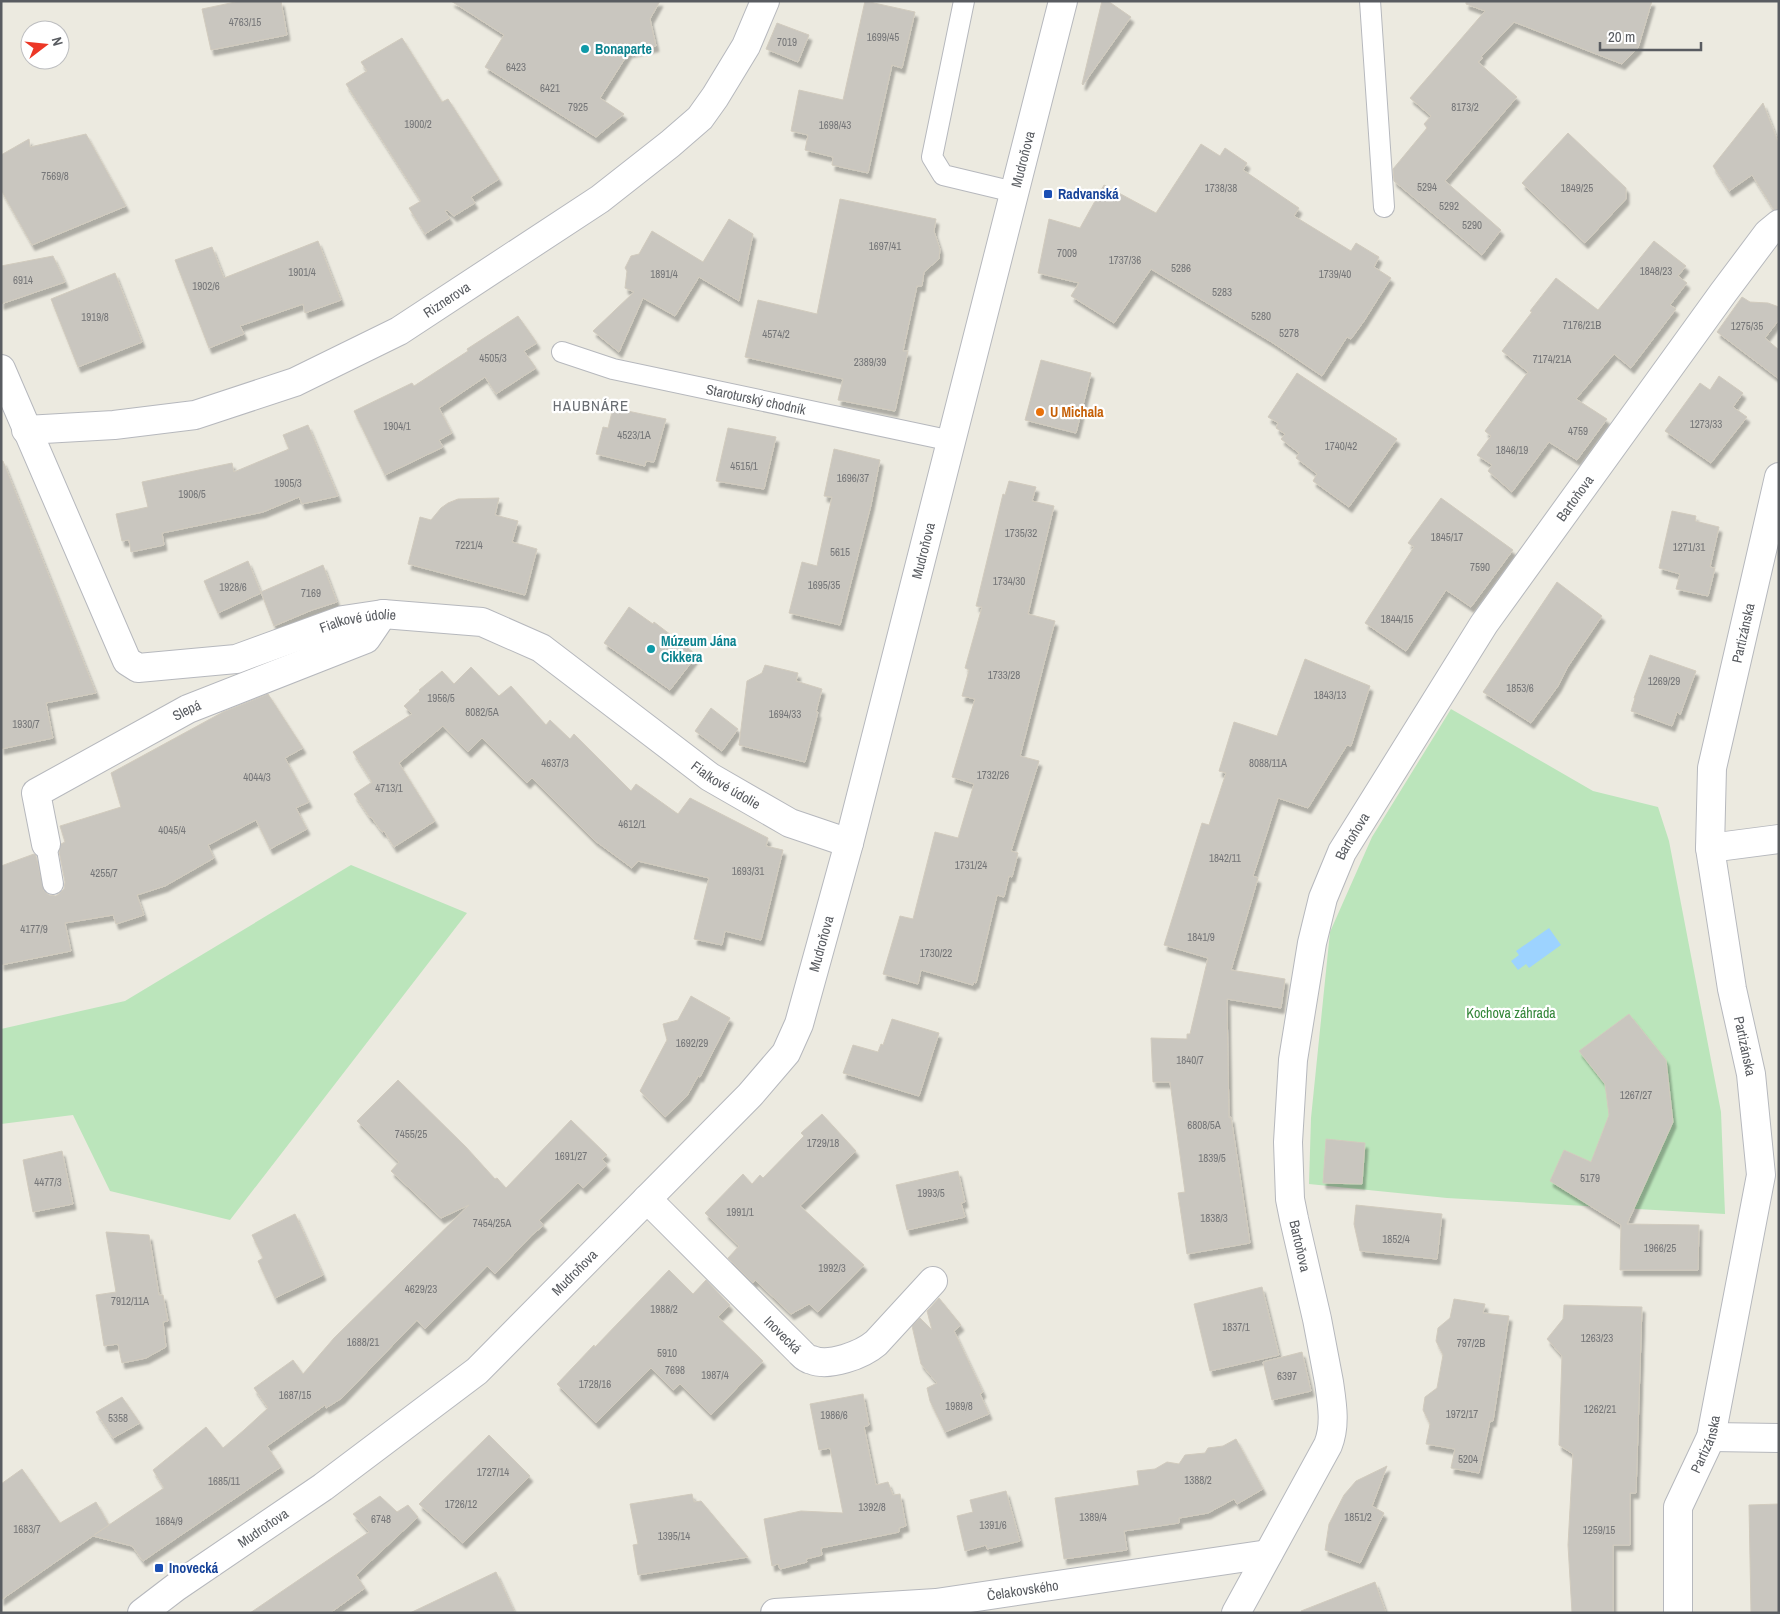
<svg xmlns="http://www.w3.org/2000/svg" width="1780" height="1614" viewBox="0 0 1780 1614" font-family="'Archivo Narrow',sans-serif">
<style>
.green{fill:#bbe5bb}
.water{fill:#9dd3ff}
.building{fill:#c9c6bf;stroke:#d1cbbe;filter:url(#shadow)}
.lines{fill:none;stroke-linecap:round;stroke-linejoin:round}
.service-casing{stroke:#b6b8bd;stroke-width:22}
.minor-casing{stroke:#b6b8bd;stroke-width:30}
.tertiary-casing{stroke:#b6b8bd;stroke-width:30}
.service{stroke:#fff;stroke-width:20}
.minor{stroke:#fff;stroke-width:28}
.tertiary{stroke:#fff;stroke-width:28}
.culture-dot{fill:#0f9aa8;stroke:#fff;stroke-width:2}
.transit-dot{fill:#1a4fb4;stroke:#fff;stroke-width:2}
.food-dot{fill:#e8710a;stroke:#fff;stroke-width:2}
.labels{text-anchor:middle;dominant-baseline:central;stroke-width:4.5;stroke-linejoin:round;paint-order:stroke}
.number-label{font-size:11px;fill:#757678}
.culture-label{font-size:14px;font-weight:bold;fill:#0d838f;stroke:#fff;text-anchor:start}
.street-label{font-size:14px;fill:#595c61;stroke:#fff}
.transit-label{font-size:14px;font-weight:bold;fill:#164399;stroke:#fff;text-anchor:start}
.food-label{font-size:14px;font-weight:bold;fill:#c56008;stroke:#fff;text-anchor:start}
.park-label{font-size:14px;fill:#338638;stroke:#fff}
.neighbourhood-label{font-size:15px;letter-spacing:1px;fill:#6a6e73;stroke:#fff}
</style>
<defs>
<filter id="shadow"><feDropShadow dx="3" dy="5.5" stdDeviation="1" flood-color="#0004"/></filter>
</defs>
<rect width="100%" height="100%" fill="#eceae0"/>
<g class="green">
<polygon points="1451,709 1593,791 1658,807 1669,841 1721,1112 1725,1214 1447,1198 1309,1184 1311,1118 1330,932 1372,837"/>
<polygon points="351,865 467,913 230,1220 110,1191 73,1115 1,1124 1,1029 125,1001"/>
</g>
<polygon class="water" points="1549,928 1561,945 1529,968 1526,964 1518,970 1511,961 1519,955 1516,951"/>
<g class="building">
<polygon points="240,1 281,1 287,35 211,50 202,9"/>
<polygon points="451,1 660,1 650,19 656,46 629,52 600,98 624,114 596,137 485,67 504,35"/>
<polygon points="865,1 915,12 902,68 892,65 868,173 832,165 833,157 805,150 808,135 791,131 799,90 843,100"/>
<polygon points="1102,1 1108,1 1131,17 1083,85 1082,84"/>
<polygon points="1466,1 1652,1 1638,48 1622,64 1514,22 1481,57 1483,58 1478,62 1517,97 1445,181 1501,230 1482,255 1394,181 1393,169 1427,128 1424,124 1431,116 1410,98 1485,11 1466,4"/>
<polygon points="777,23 809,35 798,62 766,49"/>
<polygon points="402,38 442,102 448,99 499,179 471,197 475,203 454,216 447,210 445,211 450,218 425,234 409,208 421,201 346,84 367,71 361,62"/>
<polygon points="1763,103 1779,144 1779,209 1774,210 1752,175 1729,191 1713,166"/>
<polygon points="1568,133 1626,188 1626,199 1585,243 1522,183"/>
<polygon points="86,134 126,206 32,245 1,190 1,155 29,139 30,147"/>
<polygon points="1201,144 1220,156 1225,148 1247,163 1243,170 1299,208 1294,216 1351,251 1356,243 1379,257 1374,267 1391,278 1364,321 1351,339 1347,337 1322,376 1273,343 1151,269 1114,323 1071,296 1079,283 1038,273 1049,219 1080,228 1104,185 1156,213"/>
<polygon points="840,199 936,219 934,231 940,249 939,259 924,272 922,286 917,286 903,351 908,351 895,411 838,400 843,379 745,357 758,300 817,314"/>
<polygon points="729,219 753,234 739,301 699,277 675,316 643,298 619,352 593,331 634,292 625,288 627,271 625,268 631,256 639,254 652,231 703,262"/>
<polygon points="318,241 341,300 305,313 303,304 240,326 244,334 209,348 175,260 212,247 224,278"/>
<polygon points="1654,241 1686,266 1678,276 1687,283 1670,305 1676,309 1631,368 1614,354 1576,399 1607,419 1577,460 1549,442 1512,492 1488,471 1492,465 1477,455 1491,436 1485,431 1528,372 1502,351 1532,312 1530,311 1556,278 1598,310"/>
<polygon points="53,256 65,282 1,304 1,266"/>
<polygon points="115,273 142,342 78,367 51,299"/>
<polygon points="1742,297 1750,302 1768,303 1779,307 1778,321 1765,338 1779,350 1779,379 1717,332"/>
<polygon points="518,316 537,343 524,351 536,368 496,394 485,377 439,408 452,433 439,440 443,447 385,475 354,411 412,383 414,386 468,351 467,349"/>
<polygon points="1041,360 1091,373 1076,433 1025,420"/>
<polygon points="1297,373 1397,439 1349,507 1313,481 1317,474 1296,458 1299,453 1281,439 1285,434 1276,428 1278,423 1268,417"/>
<polygon points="1719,376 1743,393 1733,407 1747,417 1711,463 1665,431 1700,383 1710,390"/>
<polygon points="613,408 666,419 654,462 646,461 645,466 596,454 603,427 608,428"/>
<polygon points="308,425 338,496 302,504 299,497 263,512 162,533 164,545 131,552 129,540 122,541 116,514 148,507 142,482 232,463 234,472 289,449 283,435"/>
<polygon points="728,428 776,437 764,489 716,481"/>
<polygon points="834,449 880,460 871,505 840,625 789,613 802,562 817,566 832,497 824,496"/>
<polygon points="1,461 3,461 96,693 46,703 53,738 1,749"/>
<polygon points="1009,481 1036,487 1032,501 1054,506 1028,614 1055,621 1020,756 1039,761 1011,851 1018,853 1012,877 1009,876 1004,897 997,895 976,983 974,982 973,985 921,970 918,984 883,974 900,916 913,919 935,832 958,838 974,784 952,777 975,699 962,696 969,670 965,668 982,607 976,606 991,544 1003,494 1005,495"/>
<polygon points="499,498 495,515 518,521 512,542 537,549 525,595 408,564 420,517 431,520 441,508 448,503 458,499"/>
<polygon points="1441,498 1513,550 1471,607 1446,590 1406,651 1365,623 1414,547 1408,543"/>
<polygon points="1672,511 1696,516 1695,521 1719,527 1710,567 1715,568 1708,596 1676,589 1680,574 1659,568"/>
<polygon points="248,561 261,593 218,613 204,581"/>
<polygon points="323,565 337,602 312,610 274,626 261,592"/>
<polygon points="1557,582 1602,616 1567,668 1558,686 1531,723 1483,692"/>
<polygon points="629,607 653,624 654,622 697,655 670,690 604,643"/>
<polygon points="1650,655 1696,671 1680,715 1677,712 1672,726 1631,711 1635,698 1634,698"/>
<polygon points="1305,659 1370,686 1351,746 1347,745 1308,808 1278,798 1253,876 1258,878 1231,970 1285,979 1281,1008 1227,999 1229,1118 1231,1117 1250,1243 1187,1254 1178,1193 1185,1192 1170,1082 1153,1082 1151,1038 1187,1039 1187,1034 1190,1034 1208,958 1164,945 1202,823 1209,825 1226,773 1219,771 1234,722 1277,736"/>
<polygon points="765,665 798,673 796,681 822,689 816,712 818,712 805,762 739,745 747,681 762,673"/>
<polygon points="471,667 499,696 511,686 546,725 550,720 570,739 574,734 631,791 636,784 678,814 690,798 768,838 766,846 783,850 761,940 725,931 722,945 694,939 709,878 638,861 632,868 594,840 532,778 527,783 482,738 468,752 443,726 399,763 435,821 394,847 384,831 382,832 371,817 370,818 354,794 372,782 353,752 412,714 404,706 420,691 419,690 442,671 454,684"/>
<polygon points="268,694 303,748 285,758 309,802 296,808 307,829 270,849 256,820 208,845 214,858 165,886 137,895 144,915 116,924 113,915 65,923 71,951 1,965 1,866 34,854 36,856 44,891 49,895 56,896 60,893 64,889 65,882 59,851 61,844 65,842 60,826 121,807 111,773 223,712"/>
<polygon points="711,708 738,729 722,751 695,731"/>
<polygon points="691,996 730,1018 700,1077 698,1076 687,1096 665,1117 640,1091 667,1040 663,1024 678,1020"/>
<polygon points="1629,1014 1666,1060 1673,1122 1627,1224 1699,1225 1698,1270 1620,1270 1621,1225 1550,1181 1564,1150 1591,1162 1609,1115 1605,1084 1579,1051"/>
<polygon points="892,1019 939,1033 919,1096 843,1073 853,1045 878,1052 881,1044 883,1045"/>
<polygon points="398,1080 466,1147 495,1179 497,1178 506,1188 571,1120 607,1155 602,1159 607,1165 583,1188 578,1183 539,1220 544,1225 532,1235 495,1274 487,1266 425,1329 417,1320 342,1398 326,1408 325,1405 267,1446 281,1467 143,1561 132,1546 93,1536 1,1600 1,1484 22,1469 60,1523 96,1502 109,1525 94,1535 164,1488 153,1470 206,1427 223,1448 244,1430 268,1408 254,1388 293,1360 303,1374 334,1338 469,1205 441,1218 391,1171 399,1162 357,1121"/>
<polygon points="822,1114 856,1151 800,1206 864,1265 818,1312 809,1304 791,1314 755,1280 753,1283 728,1258 739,1246 705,1213 743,1174 752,1184 760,1175 763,1178 804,1136 801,1133"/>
<polygon points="1326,1139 1365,1143 1362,1184 1323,1183"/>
<polygon points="62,1151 73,1204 33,1212 23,1160"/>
<polygon points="958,1171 965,1202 961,1203 965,1217 907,1230 896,1185"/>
<polygon points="1356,1205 1442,1214 1437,1259 1360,1251 1354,1224"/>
<polygon points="295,1214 323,1275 275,1298 258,1261 263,1258 252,1235"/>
<polygon points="106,1232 149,1235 159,1295 163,1295 168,1321 163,1322 166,1347 146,1358 122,1363 118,1344 104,1346 96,1295 116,1292"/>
<polygon points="669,1270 693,1294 706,1280 730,1305 718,1317 763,1361 711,1415 680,1384 673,1390 651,1368 596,1423 557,1384 594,1345 595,1347"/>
<polygon points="1262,1287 1279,1355 1210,1371 1194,1304"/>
<polygon points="939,1298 961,1325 954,1331 983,1392 980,1394 989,1414 945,1432 930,1401 927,1388 937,1383 921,1364 912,1326 920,1318 932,1330 927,1311"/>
<polygon points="1454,1299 1485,1304 1483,1313 1509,1316 1493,1421 1490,1421 1479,1473 1451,1468 1455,1449 1426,1444 1430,1424 1423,1410 1425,1397 1437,1388 1443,1355 1436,1341 1438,1328 1450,1318"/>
<polygon points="1564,1305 1642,1307 1636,1493 1630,1493 1630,1545 1613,1545 1613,1613 1572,1613 1568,1545 1573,1454 1559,1445 1562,1356 1547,1339 1563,1319"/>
<polygon points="1302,1352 1311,1391 1272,1400 1263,1362"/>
<polygon points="863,1394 869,1425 864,1427 876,1485 888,1482 893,1495 900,1494 906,1526 899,1528 899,1532 821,1548 822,1555 806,1559 807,1562 780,1569 778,1564 772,1566 764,1519 801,1511 843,1513 830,1448 819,1450 810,1404"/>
<polygon points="122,1397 140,1423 113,1438 96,1412"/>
<polygon points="489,1435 530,1476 463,1543 419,1504"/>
<polygon points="1236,1439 1263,1489 1237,1504 1234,1499 1208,1513 1179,1518 1179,1523 1124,1531 1127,1550 1064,1559 1055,1498 1139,1485 1137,1471 1155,1469 1167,1462 1179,1464 1185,1455 1205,1453 1208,1448 1223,1446"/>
<polygon points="1387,1466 1372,1506 1384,1513 1360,1563 1325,1550 1329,1524 1344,1495 1356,1481"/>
<polygon points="1006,1491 1020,1541 987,1549 986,1545 965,1551 957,1516 973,1512 970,1500"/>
<polygon points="692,1494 694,1502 701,1501 748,1557 638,1575 633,1545 638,1544 630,1504"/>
<polygon points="380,1496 397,1512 408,1505 418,1517 356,1575 365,1588 330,1613 250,1613 369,1532 353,1514"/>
<polygon points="1779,1504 1779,1613 1751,1613 1749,1505"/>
<polygon points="496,1572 515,1613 410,1613"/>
<polygon points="1375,1582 1386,1613 1302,1613 1301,1611"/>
</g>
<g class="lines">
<defs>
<g id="service">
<polyline points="964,1 932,157 943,175 1014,192"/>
<polyline points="1370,1 1384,207"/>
<path id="s1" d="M562 352 613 369 952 441"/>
<polyline points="46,844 53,884"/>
</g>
<g id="minor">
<path id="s2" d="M1 369 127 661 138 668 236 659 343 620 383 614 482 622 541 648 710 777 790 823 849 843"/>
<path id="s3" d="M26 430 114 425 195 415 295 382 399 331 600 199 670 144 700 118 715 97 746 46 765 1"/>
<path id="s4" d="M46 844 36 793 188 709 366 639 383 614"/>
<polyline points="1710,848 1779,839"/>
<path id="s5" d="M647 1199 799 1351C803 1355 806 1359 812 1360 829 1367 862 1355 876 1343L933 1281"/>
<polyline points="1711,1437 1779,1438"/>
<path id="s6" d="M775 1613 936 1603 1268 1554"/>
<path id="s7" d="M1236 1613 1328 1445C1336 1425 1332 1403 1329 1382L1317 1319 1294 1219 1290 1199 1288 1142 1293 1060 1312 943 1323 898 1342 852 1484 624 1723 293 1768 233 1779 224"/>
<path id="s8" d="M1678 1613V1507L1711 1437 1761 1175 1751 1074 1732 989 1710 848 1712 768 1779 477"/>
</g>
<g id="tertiary">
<path id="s9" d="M142 1613 176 1587 323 1487 477 1371 750 1095 786 1053 799 1024 849 843 1063 1"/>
</g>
</defs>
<use href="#service" class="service-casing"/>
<use href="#minor" class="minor-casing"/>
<use href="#tertiary" class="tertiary-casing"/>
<use href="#service" class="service"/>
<use href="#minor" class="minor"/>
<use href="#tertiary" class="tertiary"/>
</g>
<g class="culture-dot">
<circle cx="585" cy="49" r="5"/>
<circle cx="651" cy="649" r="5"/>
</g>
<g class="transit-dot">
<rect x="1043" y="189" width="10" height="10" rx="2.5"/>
<rect x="154" y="1563" width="10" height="10" rx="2.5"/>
</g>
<circle class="food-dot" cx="1040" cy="412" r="5"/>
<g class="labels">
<g class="number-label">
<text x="245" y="22">4763/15</text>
<text x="883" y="37">1699/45</text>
<text x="787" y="42">7019</text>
<text x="516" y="67">6423</text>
<text x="550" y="88">6421</text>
<text x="578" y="107">7925</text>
<text x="1465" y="107">8173/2</text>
<text x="418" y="124">1900/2</text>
<text x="835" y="125">1698/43</text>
<text x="55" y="176">7569/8</text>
<text x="1427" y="187">5294</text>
<text x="1221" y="188">1738/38</text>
<text x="1577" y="188">1849/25</text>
<text x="1449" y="206">5292</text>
<text x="1472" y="225">5290</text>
<text x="885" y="246">1697/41</text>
<text x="1067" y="253">7009</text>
<text x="1125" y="260">1737/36</text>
<text x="1181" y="268">5286</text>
<text x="1656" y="271">1848/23</text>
<text x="302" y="272">1901/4</text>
<text x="664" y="274">1891/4</text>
<text x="1335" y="274">1739/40</text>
<text x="23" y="280">6914</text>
<text x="206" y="286">1902/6</text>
<text x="1222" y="292">5283</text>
<text x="1261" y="316">5280</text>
<text x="95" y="317">1919/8</text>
<text x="1582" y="325">7176/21B</text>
<text x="1747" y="326">1275/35</text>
<text x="1289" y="333">5278</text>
<text x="776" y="334">4574/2</text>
<text x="493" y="358">4505/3</text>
<text x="1552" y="359">7174/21A</text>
<text x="870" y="362">2389/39</text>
<text x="1706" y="424">1273/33</text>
<text x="397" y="426">1904/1</text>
<text x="1578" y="431">4759</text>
<text x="634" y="435">4523/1A</text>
<text x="1341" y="446">1740/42</text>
<text x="1512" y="450">1846/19</text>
<text x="744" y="466">4515/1</text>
<text x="853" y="478">1696/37</text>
<text x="288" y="483">1905/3</text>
<text x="192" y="494">1906/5</text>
<text x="1021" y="533">1735/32</text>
<text x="1447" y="537">1845/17</text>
<text x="469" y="545">7221/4</text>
<text x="1689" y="547">1271/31</text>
<text x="840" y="552">5615</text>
<text x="1480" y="567">7590</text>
<text x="1009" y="581">1734/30</text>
<text x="824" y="585">1695/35</text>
<text x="233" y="587">1928/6</text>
<text x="311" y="593">7169</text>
<text x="1397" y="619">1844/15</text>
<text x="1004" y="675">1733/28</text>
<text x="1664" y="681">1269/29</text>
<text x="1520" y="688">1853/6</text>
<text x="1330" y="695">1843/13</text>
<text x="441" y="698">1956/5</text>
<text x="482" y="712">8082/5A</text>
<text x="785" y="714">1694/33</text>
<text x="26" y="724">1930/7</text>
<text x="555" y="763">4637/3</text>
<text x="1268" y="763">8088/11A</text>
<text x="993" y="775">1732/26</text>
<text x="257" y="777">4044/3</text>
<text x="389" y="788">4713/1</text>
<text x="632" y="824">4612/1</text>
<text x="172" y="830">4045/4</text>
<text x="1225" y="858">1842/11</text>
<text x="971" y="865">1731/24</text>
<text x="748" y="871">1693/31</text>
<text x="104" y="873">4255/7</text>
<text x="34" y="929">4177/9</text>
<text x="1201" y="937">1841/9</text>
<text x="936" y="953">1730/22</text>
<text x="692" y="1043">1692/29</text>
<text x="1190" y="1060">1840/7</text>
<text x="1636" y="1095">1267/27</text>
<text x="1204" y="1125">6808/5A</text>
<text x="411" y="1134">7455/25</text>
<text x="823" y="1143">1729/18</text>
<text x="571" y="1156">1691/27</text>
<text x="1212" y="1158">1839/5</text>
<text x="1590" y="1178">5179</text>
<text x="48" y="1182">4477/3</text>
<text x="931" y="1193">1993/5</text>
<text x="740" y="1212">1991/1</text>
<text x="1214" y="1218">1838/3</text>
<text x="492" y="1223">7454/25A</text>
<text x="1396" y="1239">1852/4</text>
<text x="1660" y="1248">1966/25</text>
<text x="832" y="1268">1992/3</text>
<text x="421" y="1289">4629/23</text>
<text x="130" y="1301">7912/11A</text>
<text x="664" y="1309">1988/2</text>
<text x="1236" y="1327">1837/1</text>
<text x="1597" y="1338">1263/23</text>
<text x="363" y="1342">1688/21</text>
<text x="1471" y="1343">797/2B</text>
<text x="667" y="1353">5910</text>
<text x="675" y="1370">7698</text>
<text x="715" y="1375">1987/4</text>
<text x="1287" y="1376">6397</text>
<text x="595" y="1384">1728/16</text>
<text x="295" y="1395">1687/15</text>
<text x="959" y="1406">1989/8</text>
<text x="1600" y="1409">1262/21</text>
<text x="1462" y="1414">1972/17</text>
<text x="834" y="1415">1986/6</text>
<text x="118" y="1418">5358</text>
<text x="1468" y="1459">5204</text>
<text x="493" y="1472">1727/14</text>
<text x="1198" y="1480">1388/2</text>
<text x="224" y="1481">1685/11</text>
<text x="461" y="1504">1726/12</text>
<text x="872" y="1507">1392/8</text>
<text x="1093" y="1517">1389/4</text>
<text x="1358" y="1517">1851/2</text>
<text x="381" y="1519">6748</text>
<text x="169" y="1521">1684/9</text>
<text x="993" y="1525">1391/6</text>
<text x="27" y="1529">1683/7</text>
<text x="1599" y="1530">1259/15</text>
<text x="674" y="1536">1395/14</text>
</g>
<g class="culture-label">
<text x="595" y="49">Bonaparte</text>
<text x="661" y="641">Múzeum Jána<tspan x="661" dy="16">Cikkera</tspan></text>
</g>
<g class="street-label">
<text stroke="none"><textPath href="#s9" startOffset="1782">Mudroňova</textPath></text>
<text stroke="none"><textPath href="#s3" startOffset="448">Riznerova</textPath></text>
<text stroke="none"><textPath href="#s1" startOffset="200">Staroturský chodník</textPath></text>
<text stroke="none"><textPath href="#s7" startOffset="1220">Bartoňova</textPath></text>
<text stroke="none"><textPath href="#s9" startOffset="1378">Mudroňova</textPath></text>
<text stroke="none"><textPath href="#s2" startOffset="558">Fialkové údolie</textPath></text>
<text stroke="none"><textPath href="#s8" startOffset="1000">Partizánska</textPath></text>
<text stroke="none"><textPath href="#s4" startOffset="224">Slepá</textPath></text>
<text stroke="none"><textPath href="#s2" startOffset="978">Fialkové údolie</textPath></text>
<text stroke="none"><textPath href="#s7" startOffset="815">Bartoňova</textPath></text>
<text stroke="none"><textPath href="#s9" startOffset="972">Mudroňova</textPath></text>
<text transform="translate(1745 1046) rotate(78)">Partizánska</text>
<text transform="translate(1300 1246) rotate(77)">Bartoňova</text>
<text stroke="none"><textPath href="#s9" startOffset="552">Mudroňova</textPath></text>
<text stroke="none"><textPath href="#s5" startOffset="192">Inovecká</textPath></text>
<text stroke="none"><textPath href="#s8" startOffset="175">Partizánska</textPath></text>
<text stroke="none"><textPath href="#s9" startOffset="148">Mudroňova</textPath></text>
<text stroke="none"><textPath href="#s6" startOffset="249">Čelakovského</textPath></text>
</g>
<g class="transit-label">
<text x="1058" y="194">Radvanská</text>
<text x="169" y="1568">Inovecká</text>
</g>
<g class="food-label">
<text x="1050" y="412">U Michala</text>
</g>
<g class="park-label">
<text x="1511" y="1013">Kochova záhrada</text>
</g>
<g class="neighbourhood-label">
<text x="591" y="405">HAUBNÁRE</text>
</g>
</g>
<rect width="1780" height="1614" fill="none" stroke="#595c61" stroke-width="5"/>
<g transform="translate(45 45) rotate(74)"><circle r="24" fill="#ffffff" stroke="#bdbec0"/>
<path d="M0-4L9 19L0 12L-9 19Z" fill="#ec3726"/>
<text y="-8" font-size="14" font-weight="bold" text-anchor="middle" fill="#595c61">N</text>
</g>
<path d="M1600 42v8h101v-8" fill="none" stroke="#595c61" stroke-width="2.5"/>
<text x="1608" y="42" font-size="15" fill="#595c61" stroke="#ffffff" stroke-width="4" paint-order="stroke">20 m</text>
</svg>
